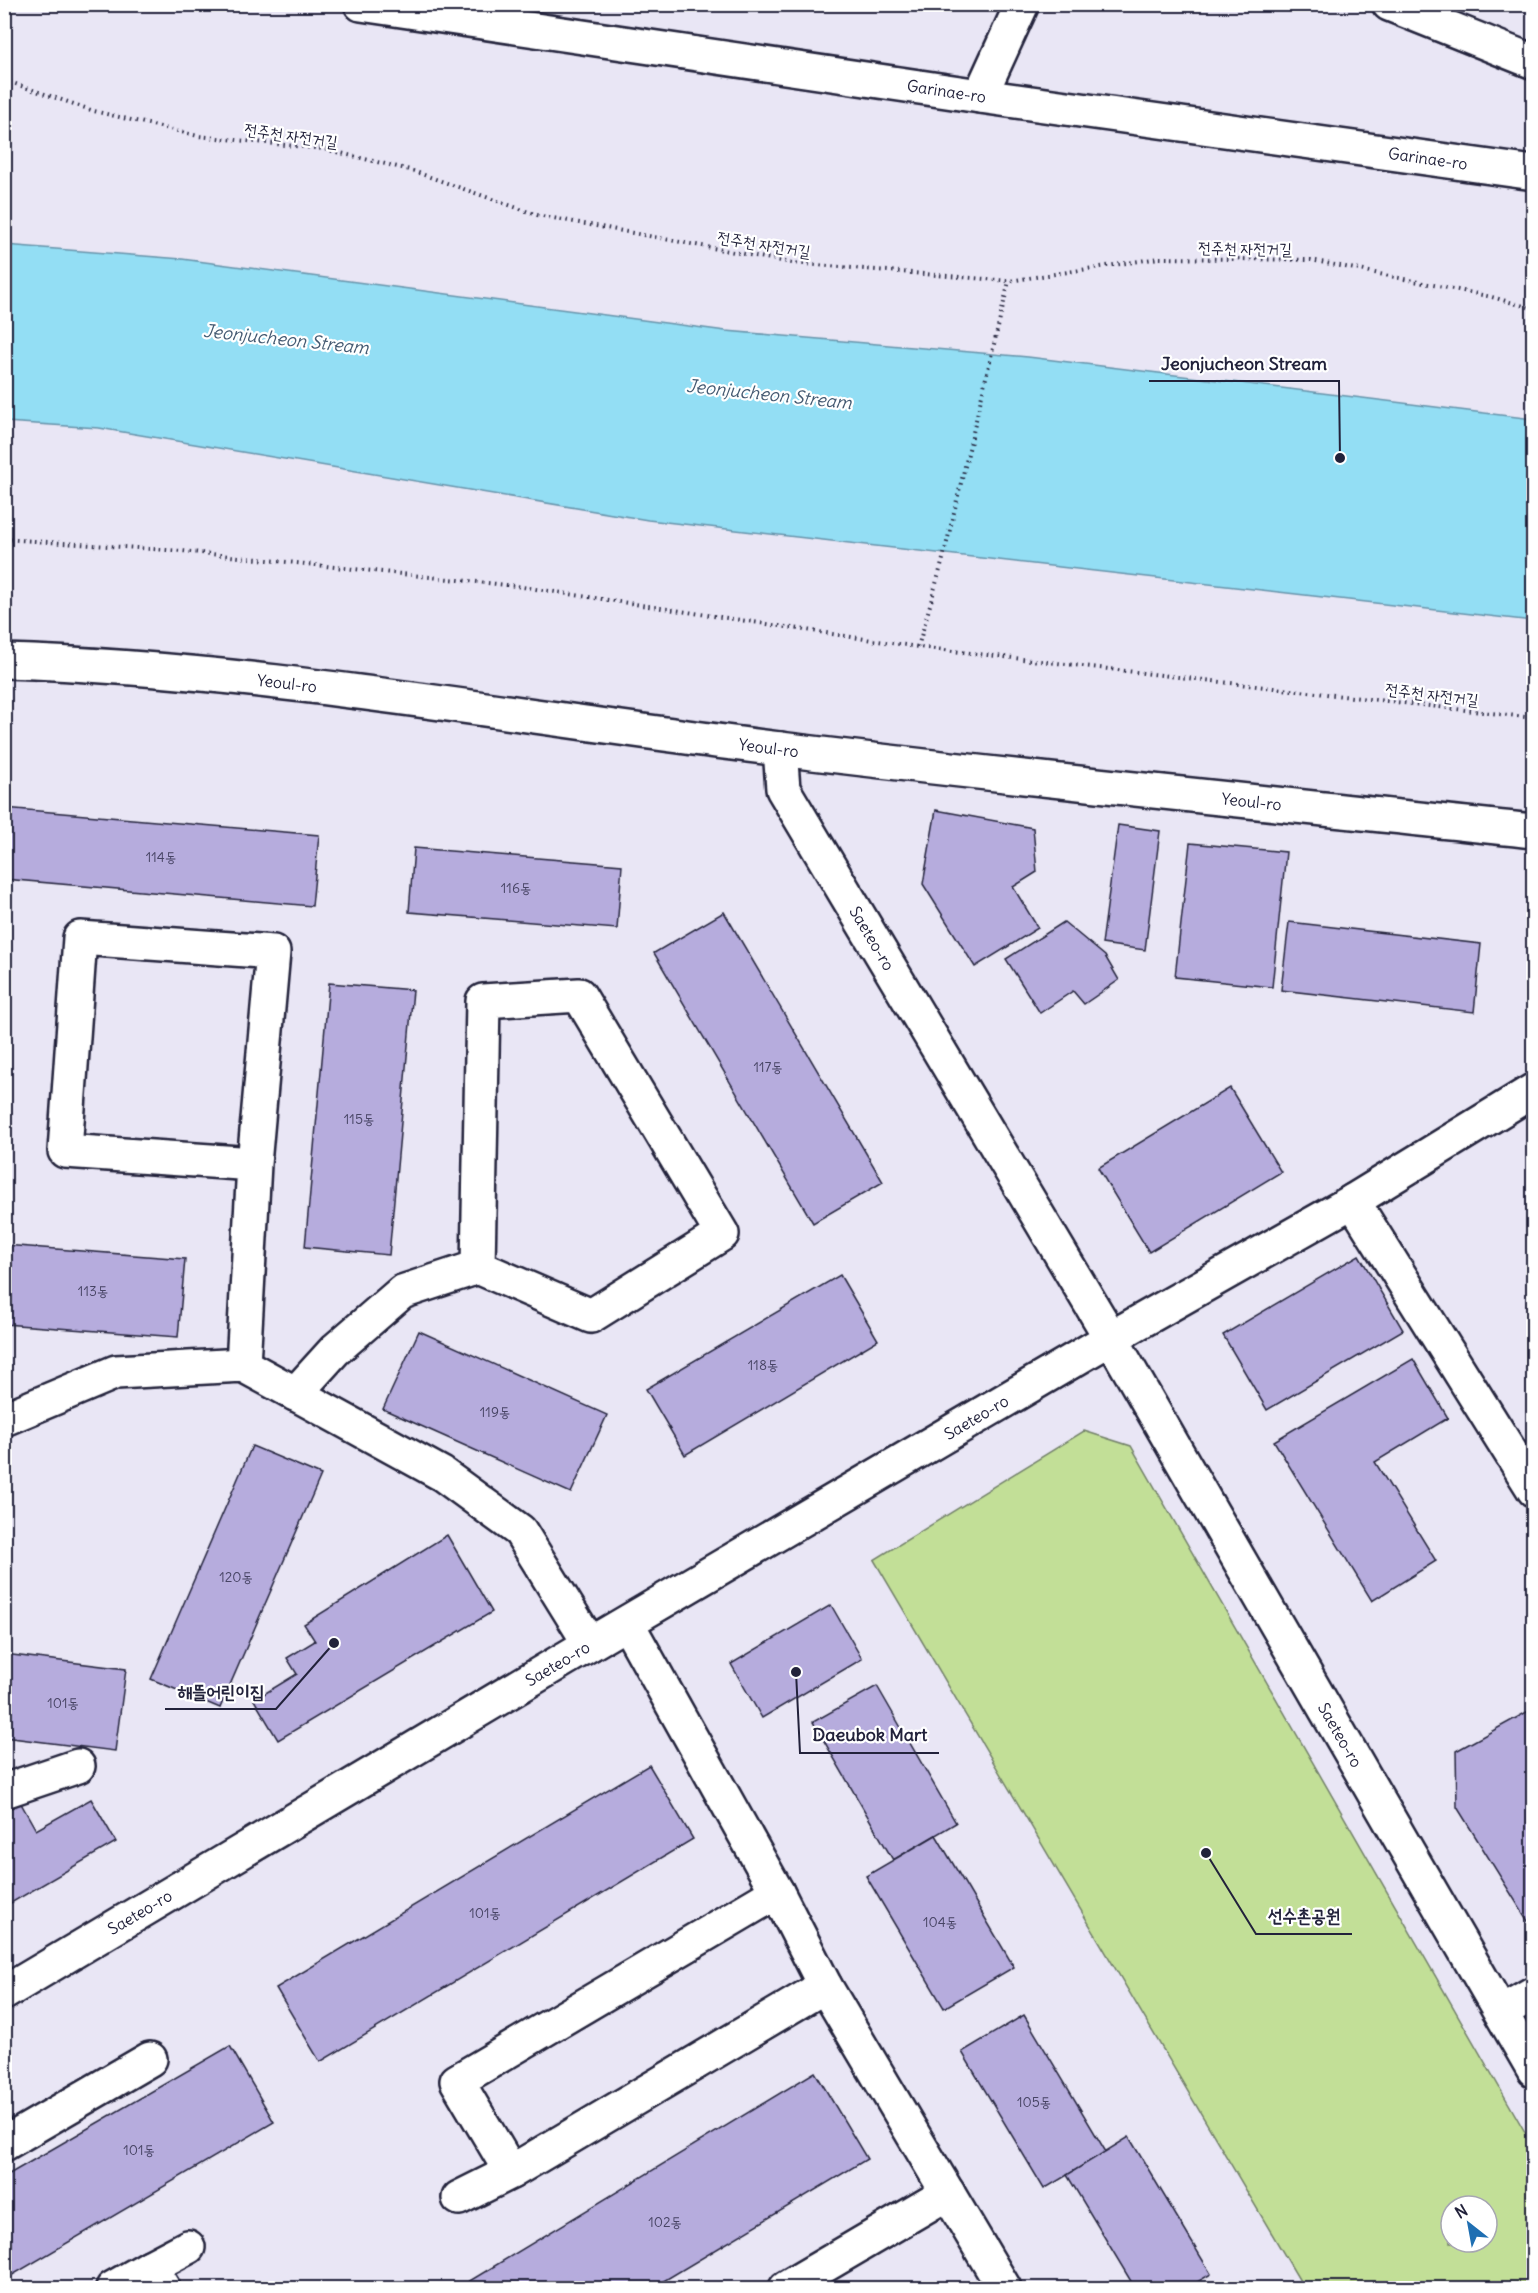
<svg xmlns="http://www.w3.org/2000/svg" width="1538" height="2293" viewBox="0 0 1538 2293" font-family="Delius,'Poor Story',sans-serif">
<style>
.green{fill:#c2df97;stroke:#728069;stroke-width:1.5;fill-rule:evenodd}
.water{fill:#93def4;stroke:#6693aa;stroke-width:1.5}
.building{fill:#b6acdd;stroke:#22223b;stroke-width:1.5}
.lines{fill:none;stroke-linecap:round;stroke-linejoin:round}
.minor-casing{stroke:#22223b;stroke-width:38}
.path{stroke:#22223b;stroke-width:4;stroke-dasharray:1.5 4.5;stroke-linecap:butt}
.minor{stroke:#fff;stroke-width:33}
.labels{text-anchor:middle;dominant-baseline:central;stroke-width:4.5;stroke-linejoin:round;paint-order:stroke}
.number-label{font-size:14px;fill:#474464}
.street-label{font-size:16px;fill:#22223b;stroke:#fff}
.water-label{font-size:18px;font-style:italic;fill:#445a72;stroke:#fff}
.leader{fill:none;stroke:#22223b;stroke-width:2}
.callout-dot{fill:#22223b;stroke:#fff;stroke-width:2}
.callout-label{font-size:18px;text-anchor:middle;font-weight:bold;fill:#22223b;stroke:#fff;stroke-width:4.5;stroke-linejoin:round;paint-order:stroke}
</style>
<rect width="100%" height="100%" fill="#e9e6f5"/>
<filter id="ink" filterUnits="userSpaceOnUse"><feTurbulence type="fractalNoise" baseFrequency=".0167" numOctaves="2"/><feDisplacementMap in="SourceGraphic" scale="12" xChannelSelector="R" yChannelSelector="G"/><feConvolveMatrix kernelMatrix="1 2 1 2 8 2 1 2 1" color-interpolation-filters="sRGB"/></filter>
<g filter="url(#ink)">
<path class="green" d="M1084 1431 1131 1446 1533 2146V2288H1304L874 1560ZM1451 2206H1487V2242H1451Z"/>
<polygon class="water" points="5,245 182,259 726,331 1028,357 1533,419 1533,621 648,520 99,428 5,422"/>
<g class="building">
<polygon points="4,808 319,835 312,906 4,879"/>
<polygon points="936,810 1033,828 1037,872 1013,887 1038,928 975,967 923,884"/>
<polygon points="1118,825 1160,831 1145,950 1102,944"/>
<polygon points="1190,843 1286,852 1272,987 1175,977"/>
<polygon points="414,848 622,865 617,929 409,912"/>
<polygon points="724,912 883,1182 813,1223 654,953"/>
<polygon points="1064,922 1105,956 1119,980 1084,1004 1073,991 1040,1013 1006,959"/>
<polygon points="1289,922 1481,944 1474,1012 1281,990"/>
<polygon points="329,983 413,990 389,1255 305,1247"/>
<polygon points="1230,1088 1281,1172 1149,1252 1098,1168"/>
<polygon points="4,1245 185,1259 178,1337 4,1324"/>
<polygon points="1359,1255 1403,1330 1267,1410 1223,1335"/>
<polygon points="840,1275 878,1340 685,1455 646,1389"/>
<polygon points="419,1331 607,1415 571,1493 383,1409"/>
<polygon points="1413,1359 1448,1418 1375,1462 1436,1561 1372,1601 1274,1441"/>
<polygon points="252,1446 321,1475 220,1708 151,1679"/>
<polygon points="447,1535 492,1612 278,1740 254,1700 297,1674 287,1658 315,1641 304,1624"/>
<polygon points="831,1605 862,1659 762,1718 731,1664"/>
<polygon points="4,1654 126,1669 115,1751 4,1737"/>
<polygon points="877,1686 956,1823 893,1860 813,1722"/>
<polygon points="1534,1708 1534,1925 1529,1923 1457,1807 1456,1751"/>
<polygon points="649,1765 693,1839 320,2062 276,1988"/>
<polygon points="91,1799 116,1842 4,1907 4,1808 19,1800 36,1830"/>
<polygon points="936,1835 1014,1967 944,2008 866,1876"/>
<polygon points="1024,2015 1106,2152 1044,2189 962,2052"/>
<polygon points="230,2046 274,2122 4,2280 4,2177"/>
<polygon points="815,2072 867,2159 652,2288 465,2288 463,2285"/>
<polygon points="1129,2137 1211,2274 1187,2288 1135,2288 1067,2175"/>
</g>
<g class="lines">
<defs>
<g id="minor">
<path id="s1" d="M361 4 980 96 1534 173"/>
<polyline points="1389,4 1534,62"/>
<polyline points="980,96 1022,4"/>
<path id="s2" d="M4 661C265 669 522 718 780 749 1031 780 1282 804 1534 831"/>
<path id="s3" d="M780 749 783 789 1111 1338 1534 2070"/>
<polyline points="1353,1201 1534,1490"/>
<polyline points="243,1365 254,1164 273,952 80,938 65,1151 254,1164"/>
<polyline points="295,1394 335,1350 402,1292 478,1267 483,1001 579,995 722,1234 591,1316 478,1267"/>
<polyline points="4,1419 116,1372 243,1365 442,1474 520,1531 590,1644"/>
<polyline points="627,1623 777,1892 825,1986 1004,2288"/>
<polyline points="4,1791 78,1766"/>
<polyline points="777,1892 457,2081 511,2172 825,1986"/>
<path id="s4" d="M4 1993 590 1644 1111 1338 1353 1201 1534 1090"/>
<polyline points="1501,2012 1534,1993"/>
<polyline points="4,2144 150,2059"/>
<polyline points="459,2198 511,2172"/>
<polyline points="150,2267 188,2247"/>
<polyline points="113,2288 150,2267 163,2288"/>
<polyline points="786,2288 948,2193"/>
</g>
</defs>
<use href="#minor" class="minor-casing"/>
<g class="path">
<polyline points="4,80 94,111 198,136 324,149 410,170 537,215 792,263 1009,281 1159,258 1311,260 1492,297 1534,309"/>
<polyline points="4,539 182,551 516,586 918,647 1534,718"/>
<polyline points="918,647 942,563 1009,281"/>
</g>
<use href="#minor" class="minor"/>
</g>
</g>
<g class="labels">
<g class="number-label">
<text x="161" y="857">114동</text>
<text x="516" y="888">116동</text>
<text x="768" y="1067">117동</text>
<text x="359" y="1119">115동</text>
<text x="93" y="1291">113동</text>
<text x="763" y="1365">118동</text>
<text x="495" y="1412">119동</text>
<text x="236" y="1577">120동</text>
<text x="63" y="1703">101동</text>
<text x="485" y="1913">101동</text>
<text x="940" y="1922">104동</text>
<text x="1034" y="2102">105동</text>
<text x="139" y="2150">101동</text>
<text x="665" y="2222">102동</text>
</g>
<g class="street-label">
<text stroke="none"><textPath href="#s1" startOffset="592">Garinae-ro</textPath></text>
<text transform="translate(291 135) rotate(8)">전주천 자전거길</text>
<text stroke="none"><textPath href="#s1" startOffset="1078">Garinae-ro</textPath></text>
<text transform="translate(764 244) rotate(9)">전주천 자전거길</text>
<text transform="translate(1245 248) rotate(1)">전주천 자전거길</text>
<text stroke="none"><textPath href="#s2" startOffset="284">Yeoul-ro</textPath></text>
<text transform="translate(1432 694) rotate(7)">전주천 자전거길</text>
<text stroke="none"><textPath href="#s2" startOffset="770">Yeoul-ro</textPath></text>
<text stroke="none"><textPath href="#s2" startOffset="1256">Yeoul-ro</textPath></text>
<text stroke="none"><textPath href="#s3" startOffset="214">Saeteo-ro</textPath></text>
<text stroke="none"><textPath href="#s4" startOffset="1130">Saeteo-ro</textPath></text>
<text stroke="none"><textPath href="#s4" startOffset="644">Saeteo-ro</textPath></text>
<text stroke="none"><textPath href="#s3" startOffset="1138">Saeteo-ro</textPath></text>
<text stroke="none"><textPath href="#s4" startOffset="158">Saeteo-ro</textPath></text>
</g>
<g class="water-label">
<text transform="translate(286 339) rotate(6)">Jeonjucheon Stream</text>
<text transform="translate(769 394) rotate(6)">Jeonjucheon Stream</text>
</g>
</g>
<path class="leader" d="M1340 458L1339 381H1149M334 1643L276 1709H165M796 1672L800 1753H939M1206 1853L1256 1934H1352"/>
<g class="callout-dot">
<circle cx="1340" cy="458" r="6"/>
<circle cx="334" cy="1643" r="6"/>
<circle cx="796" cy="1672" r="6"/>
<circle cx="1206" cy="1853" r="6"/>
</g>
<g class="callout-label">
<text x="1244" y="370">Jeonjucheon Stream</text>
<text x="221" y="1698">해뜰어린이집</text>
<text x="870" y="1741">Daeubok Mart</text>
<text x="1304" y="1922">선수촌공원</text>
</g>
<rect width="1538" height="2293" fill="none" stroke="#fff" stroke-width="24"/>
<rect x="12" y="12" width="1514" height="2269" fill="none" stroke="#22223b" stroke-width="2" filter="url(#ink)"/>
<g transform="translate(1469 2224) rotate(329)"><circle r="28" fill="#ffffff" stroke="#a7a7b1" stroke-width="1.5"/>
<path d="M0-4.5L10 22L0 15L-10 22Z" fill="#1f6fb2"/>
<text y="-9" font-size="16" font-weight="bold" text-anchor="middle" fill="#22223b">N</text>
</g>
</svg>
